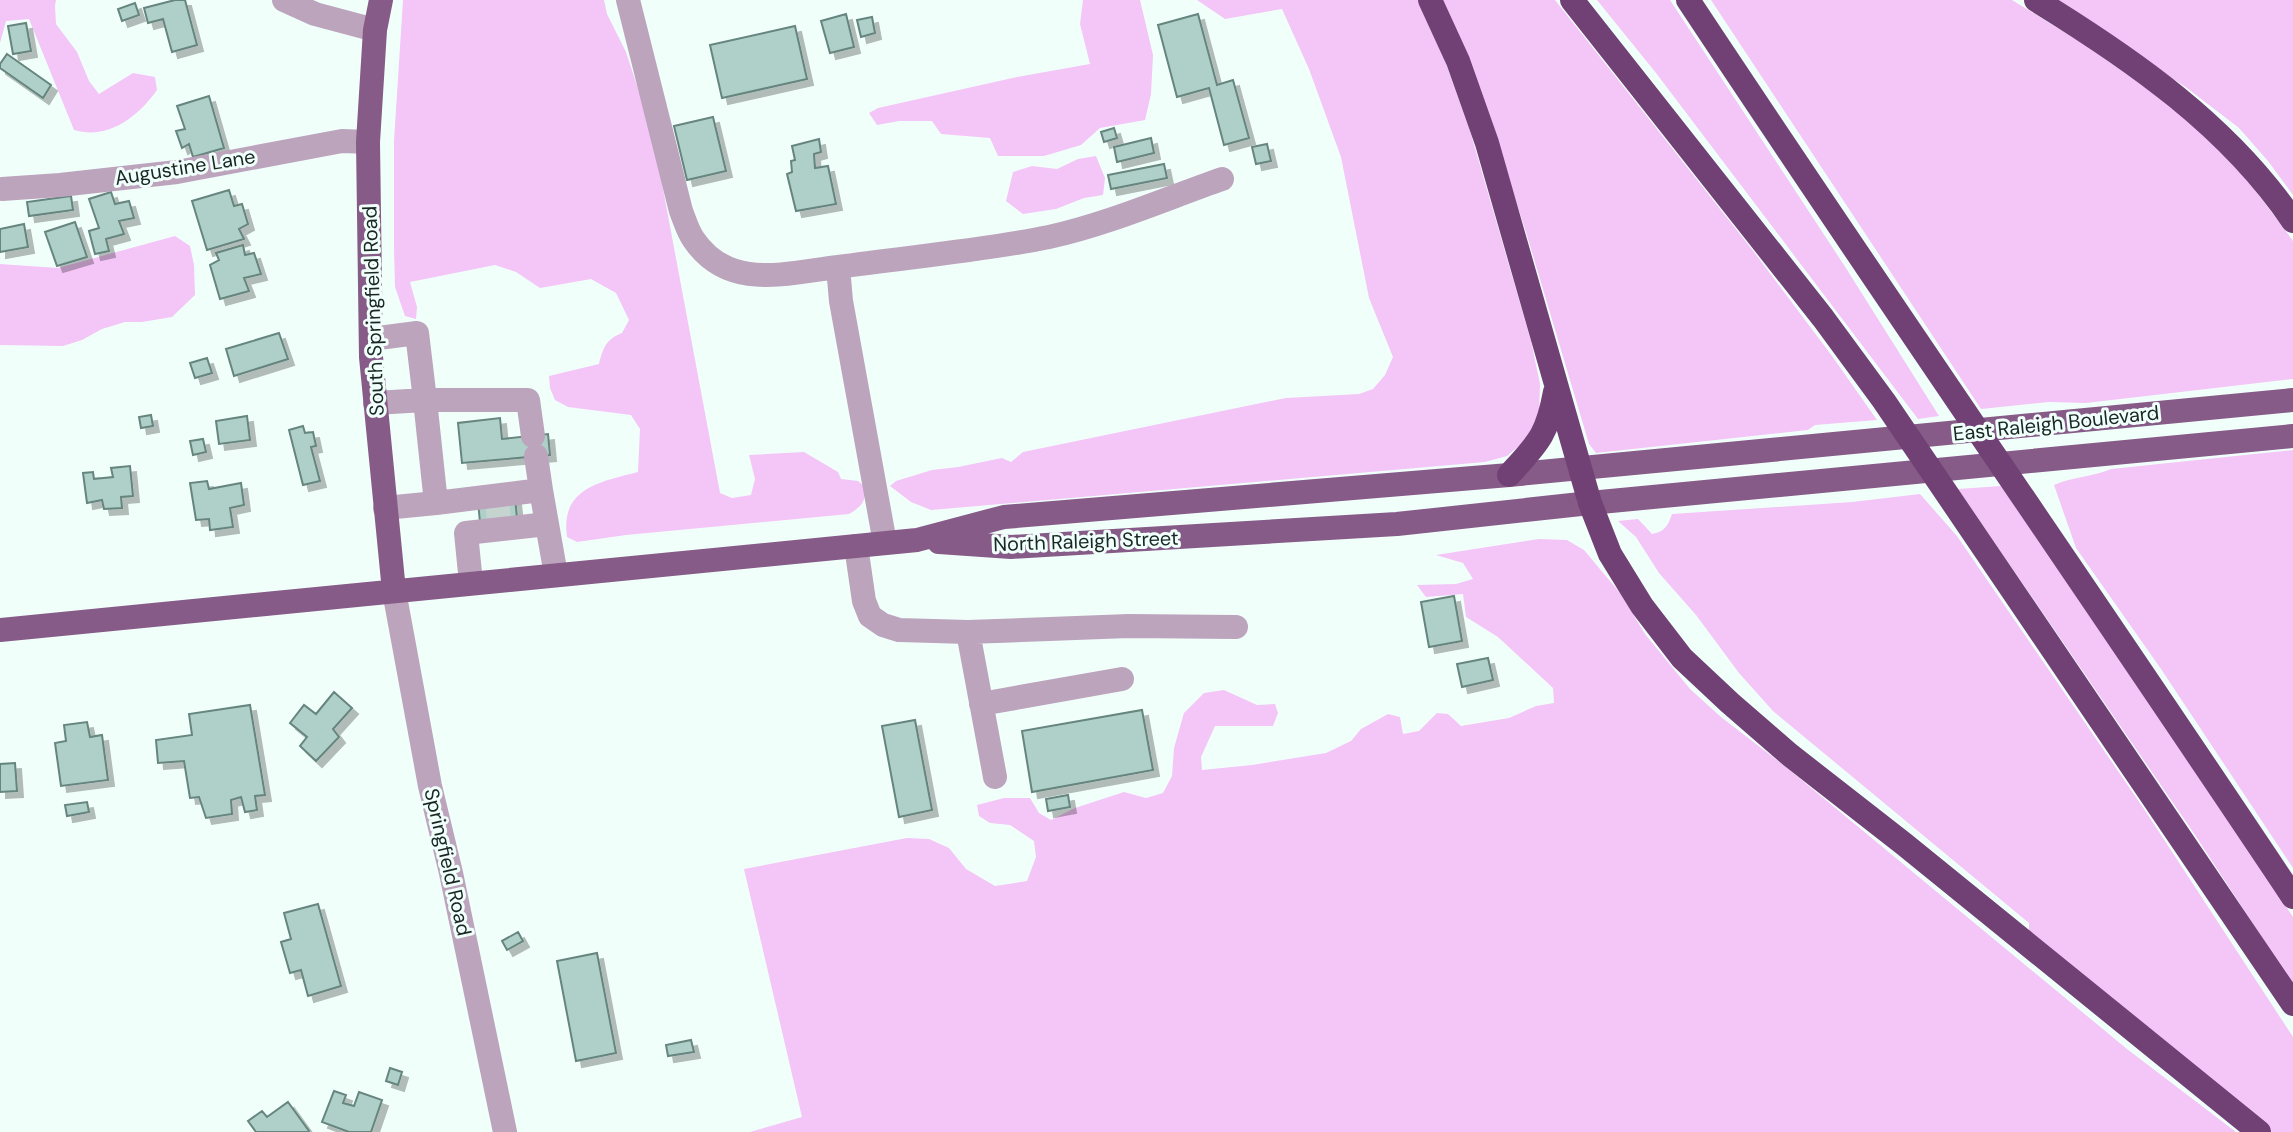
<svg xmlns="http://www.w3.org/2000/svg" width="2293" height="1132" font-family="'DM Sans',sans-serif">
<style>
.green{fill:#f4c5f7}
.building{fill:#afd0c8;stroke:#66857e;stroke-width:2;filter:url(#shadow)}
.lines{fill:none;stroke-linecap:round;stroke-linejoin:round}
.minor-tunnel{stroke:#c6d4d0;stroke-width:24;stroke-dasharray:24 12;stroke-linecap:butt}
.minor{stroke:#bca4bd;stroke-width:24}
.major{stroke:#865b88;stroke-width:24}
.highway{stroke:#714175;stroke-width:24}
.labels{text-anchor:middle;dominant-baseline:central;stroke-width:6;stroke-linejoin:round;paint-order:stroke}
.street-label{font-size:20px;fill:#192623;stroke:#f1fffb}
</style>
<defs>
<filter id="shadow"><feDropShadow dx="6" dy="6" stdDeviation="0" flood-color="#0004"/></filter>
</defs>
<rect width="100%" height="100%" fill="#f1fffb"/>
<path class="green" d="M0 0H56L55 6 56 24 77 52 89 81 99 94 133 73 155 77 157 90C138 117 108 140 74 130L29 19 6 21 0 43Z
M403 0H604L607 14 626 52 658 150 660 173 720 493 732 498 751 495 755 479 749 455 804 452 838 472 841 479 858 481 865 487C866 502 862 506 849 514L626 535 577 542 567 537C560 488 600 482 638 472L640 429 631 415 568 407 555 400 550 388 549 376 599 364C603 348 606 339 622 333L629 320 616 293 591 279 540 288 516 272 495 265 410 282 417 307 416 319 405 316 395 287 394 249V141Z
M1083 0H1140L1153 55 1151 94 1145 120 1100 128 1081 145 1044 156H998L990 138 941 134 932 121H899L877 125 869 113 878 108 1017 77 1090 64 1080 24Z
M1197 0H1421L1429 16 1470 131 1531 341 1540 384 1539 414 1526 440 1507 456 1485 462 931 510 911 502 890 486 896 481 932 470 958 467 1002 458 1011 462 1023 452 1286 398 1359 394 1373 389 1385 375 1393 357 1369 298 1341 157 1309 69 1282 9 1225 19Z
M1440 0H1555L1754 252 1832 356 1877 420 1815 425 1808 430 1596 453 1589 444 1526 232 1476 79Z
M1597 0H1670L1844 265 1939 416 1918 419 1656 73Z
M1711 0H2012L2085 45 2160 98 2209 138 2249 182 2293 241V379L2086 403 2049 402 1981 409Z
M2044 0H2293V195L2268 161 2239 128 2187 88 2114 39Z
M1096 156 1105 178 1103 195 1084 198 1056 209 1023 214 1006 201 1013 172 1032 166 1057 169 1078 159Z
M175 236 190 246 194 265 195 295 172 317 142 322H125L102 329 82 340 63 346 0 345V264L58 268Z
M2293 450V868L2161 669 2076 548 2054 485C2072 477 2092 477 2111 469Z
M2001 486 2087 609 2293 917V985L2195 835 1958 489Z
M1920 494 1957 536 1983 574 2144 809 2293 1037V1132H2272L2029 933V923L1773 711 1739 673 1696 615 1659 573 1636 537 1618 521 1638 519 1652 534C1664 532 1668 526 1672 514L1852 502Z
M1539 539 1567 540 1584 550 1620 593 1645 634 1690 689 1721 717 1787 768 2127 1049 2236 1132H750L802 1117 744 869 907 838 929 839 949 848 966 869 995 886 1027 881 1036 857 1034 841 1010 825 990 823 979 816 977 805 1004 798H1030L1039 813 1051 820 1075 808 1124 792 1146 798 1163 793 1172 776 1174 748 1184 713 1204 693 1224 690 1257 705 1275 704 1278 713 1273 726H1215L1201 757 1202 770 1252 765 1326 753 1351 741 1361 729 1388 714 1400 717 1403 734 1419 731 1437 713 1448 714 1461 726 1509 718 1536 706 1554 703 1553 688 1498 637 1466 617 1463 594 1426 597 1417 585 1456 584 1473 579 1463 563 1436 555Z"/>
<path class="building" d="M175 0H185L197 45 172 52 163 19 148 23 144 8Z
M135 3 139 15 122 21 118 9Z
M846 14 854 47 830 53 821 21Z
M1198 14 1217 85 1233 80 1249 138 1224 145 1209 88 1177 97 1158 25Z
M872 17 875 33 861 37 857 20Z
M26 23 31 51 13 54 8 26Z
M795 26 807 79 722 98 710 45Z
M7 54 51 85 43 98 0 68V64Z
M209 96 224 148 193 157 189 144 182 148 176 131 185 129 177 106Z
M713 117 726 171 687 180 674 126Z
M1114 128 1117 138 1104 142 1101 132Z
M1151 138 1154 153 1117 162 1114 147Z
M819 139 821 152 814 154 815 168 828 166 836 204 796 211 787 174 792 172 791 161 795 160 792 146Z
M1267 144 1271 161 1256 164 1252 147Z
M1164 164 1167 178 1111 189 1108 175Z
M229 190 234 206 242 204 248 224 239 229 244 239 207 250 192 201Z
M111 192 115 204 129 201 134 218 119 221 124 234 106 239 109 251 95 254 89 231 99 228 89 199Z
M71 196 73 210 29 216 27 202Z
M75 222 87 257 57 266 45 232Z
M24 224 28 247 0 252V229Z
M243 245 245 255 254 253 261 274 244 278 249 291 220 299 210 265 219 260 216 253Z
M279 333 288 359 234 376 226 349Z
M207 358 212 373 195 378 190 363Z
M151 415 153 426 141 428 139 417Z
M247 416 250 440 219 444 216 421Z
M500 418 502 439 548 434 550 455 462 463 458 423Z
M303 426 305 433 313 432 316 446 311 447 320 481 303 485 289 430Z
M203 439 206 452 193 455 190 441Z
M130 466 133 496 121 497 122 508 104 509 102 500 87 503 83 473 93 472 94 479 113 477 111 468Z
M207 481 209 489 241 483 244 505 230 508 233 527 210 530 209 519 196 520 190 483Z
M515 498 517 518 480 522 478 502Z
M1454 596 1462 641 1429 647 1421 602Z
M1488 658 1493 680 1462 687 1457 664Z
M334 692 352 708 333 729 339 737 316 761 300 746 307 737 290 723 304 705 316 714Z
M250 705 265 795 255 796 257 810 245 812 241 797 231 800 232 814 206 818 199 797 190 798 184 761 158 763 156 740 192 735 189 714Z
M1142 710 1153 770 1032 792 1022 731Z
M915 720 932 810 899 817 882 726Z
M87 722 90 737 102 735 108 780 61 786 55 743 66 741 64 725Z
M15 763 17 791 0 792V764Z
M1068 795 1070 807 1048 811 1046 799Z
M87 802 89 812 67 816 65 805Z
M318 904 341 986 308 996 301 970 290 973 281 942 291 939 284 913Z
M518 932 523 941 507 950 502 941Z
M597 953 616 1053 576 1061 557 961Z
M691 1040 694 1052 668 1056 666 1045Z
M390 1068 402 1072 398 1085 386 1081Z
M334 1091 346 1095 343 1103 354 1106 359 1092 382 1100 371 1132H349L322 1122Z
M288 1102 309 1131 307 1132H256L248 1121 262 1111 267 1117Z"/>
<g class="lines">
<path class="minor-tunnel" d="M497 500 499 520"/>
<path class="minor" d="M284 0 315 14 375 30
M628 0 681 211C685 221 688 232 694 240 729 291 786 273 838 267L841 301 885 543
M2 189 60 185 177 172 342 141 368 142
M838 267C908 257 980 251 1049 237 1108 224 1165 199 1222 179
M371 339 417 333 425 400 375 403
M536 456 541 490
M436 503 541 490 556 575
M385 508 436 503 425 400H528L533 436
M856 546 864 601 870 616 883 625 899 630 968 632 1129 626 1236 627
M471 583 466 533 547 524
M394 591 430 786 451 873 505 1132
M968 632 995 777
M981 704 1122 679"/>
<path class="major" d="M381 0 375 30 368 142 371 357 394 591
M939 542 1011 547 1397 524 1590 503 2293 436
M0 630 917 540 1004 517 1509 475 2293 400"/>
<path class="highway" d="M1430 0 1458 61 1487 143 1590 503 1610 554 1642 606 1682 658 1730 703 1790 755 1904 844 2259 1132
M1572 0 1823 318 1884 401 2293 1004
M1688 0C1887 301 2093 597 2293 897
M2036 0C2132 59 2229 126 2293 221
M1509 475C1538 443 1547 436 1555 392"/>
</g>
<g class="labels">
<g class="street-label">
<text transform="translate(185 167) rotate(-9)">Augustine Lane</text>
<text transform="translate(373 311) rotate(-92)">South Springfield Road</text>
<text transform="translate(2056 423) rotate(-6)">East Raleigh Boulevard</text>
<text transform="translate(1086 541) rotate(-2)">North Raleigh Street</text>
<text transform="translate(448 862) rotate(77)">Springfield Road</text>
</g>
</g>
</svg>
